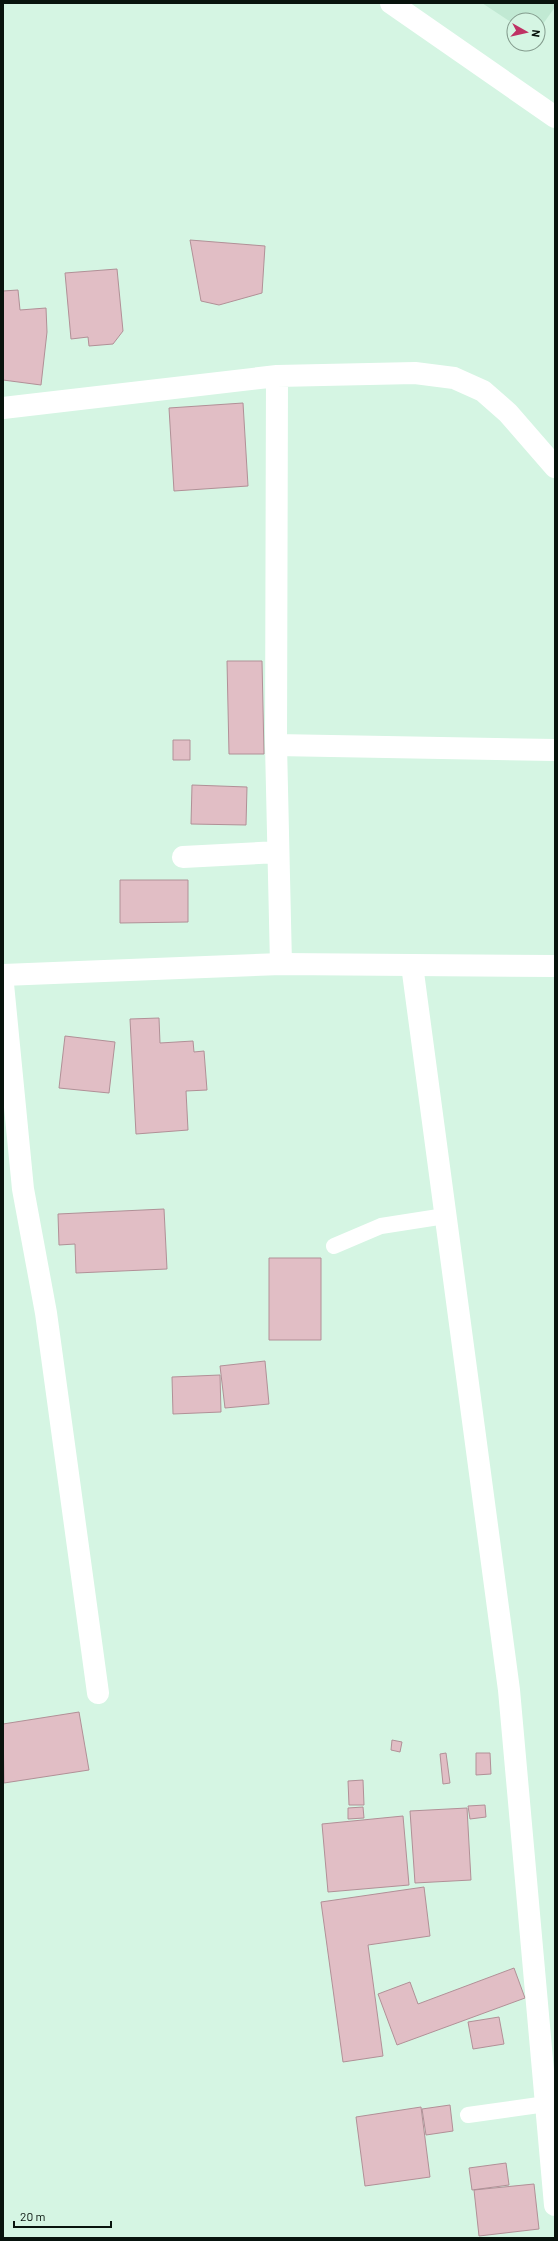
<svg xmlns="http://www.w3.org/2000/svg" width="558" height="2241" font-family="Barlow,sans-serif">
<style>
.built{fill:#c1e9d3}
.building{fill:#e1bec5;stroke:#b19097}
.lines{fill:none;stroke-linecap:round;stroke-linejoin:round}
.service{stroke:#fff;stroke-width:16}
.minor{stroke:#fff;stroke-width:22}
.tertiary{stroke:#fff;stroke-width:22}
</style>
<rect width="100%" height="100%" fill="#d5f5e3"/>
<path class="built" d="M482 3H555V7L538 31V20H514V24Z"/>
<path class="building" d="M190 240 265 246 262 293 219 305 201 301Z
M117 269 123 331 113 344 89 346 88 337 71 339 65 273Z
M18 290 20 310 46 308 47 332 41 385 3 380V291Z
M243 403 248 486 174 491 169 408Z
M227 661H262L264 754H229Z
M173 740H190V760H173Z
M192 785 247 787 246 825 191 824Z
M120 880H188V922L120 923Z
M159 1018 160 1043 193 1041 194 1052 204 1051 207 1090 186 1091 188 1130 136 1134 130 1019Z
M65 1036 115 1042 109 1093 59 1088Z
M164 1209 167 1269 76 1273 75 1244 59 1245 58 1214Z
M269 1258H321V1340H269Z
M265 1361 269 1404 225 1408 220 1366Z
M220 1375 221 1412 173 1414 172 1377Z
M79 1712 89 1770 4 1783 3 1724Z
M392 1740 402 1742 400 1752 391 1750Z
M446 1753 450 1783 443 1784 440 1754Z
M476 1753H490L491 1774 476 1775Z
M363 1780 364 1805H349L348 1781Z
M485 1805 486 1817 470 1819 468 1806Z
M363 1807 364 1818 348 1819V1808Z
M467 1808 471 1880 415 1883 410 1811Z
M403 1816 409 1885 328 1892 322 1824Z
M424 1887 430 1936 368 1945 383 2056 343 2062 321 1902Z
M514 1968 525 1998 397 2045 378 1994 410 1982 418 2004Z
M499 2017 504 2044 473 2049 468 2022Z
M450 2105 453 2131 426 2135 422 2109Z
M421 2107 430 2177 365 2186 356 2117Z
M506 2163 509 2185 472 2190 469 2168Z
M534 2184 539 2229 479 2236 474 2190Z"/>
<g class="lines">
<path class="service" d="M334 1246 381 1226 445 1216
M468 2115 546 2104"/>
<path class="minor" d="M391 3 555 117
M277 376 276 745 281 964
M3 408 277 376 415 373 454 378 483 391 508 413 555 467
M276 745 555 750
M183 857 278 852
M412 965 509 1690 555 2205
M3 984 23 1189 46 1313 98 1693"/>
<path class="tertiary" d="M3 975 281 964 555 966"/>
</g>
<rect width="558" height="2241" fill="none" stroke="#08130d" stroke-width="8"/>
<g transform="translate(526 32) rotate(98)"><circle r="19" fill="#d5f5e3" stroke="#839b8d"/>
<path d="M0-3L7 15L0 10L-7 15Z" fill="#bf3264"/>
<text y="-6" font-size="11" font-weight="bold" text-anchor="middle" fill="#08130d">N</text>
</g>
<path d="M14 2221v6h97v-6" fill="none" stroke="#08130d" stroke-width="2"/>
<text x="20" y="2221" font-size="12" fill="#08130d" stroke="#d5f5e3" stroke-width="3" paint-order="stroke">20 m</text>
</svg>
